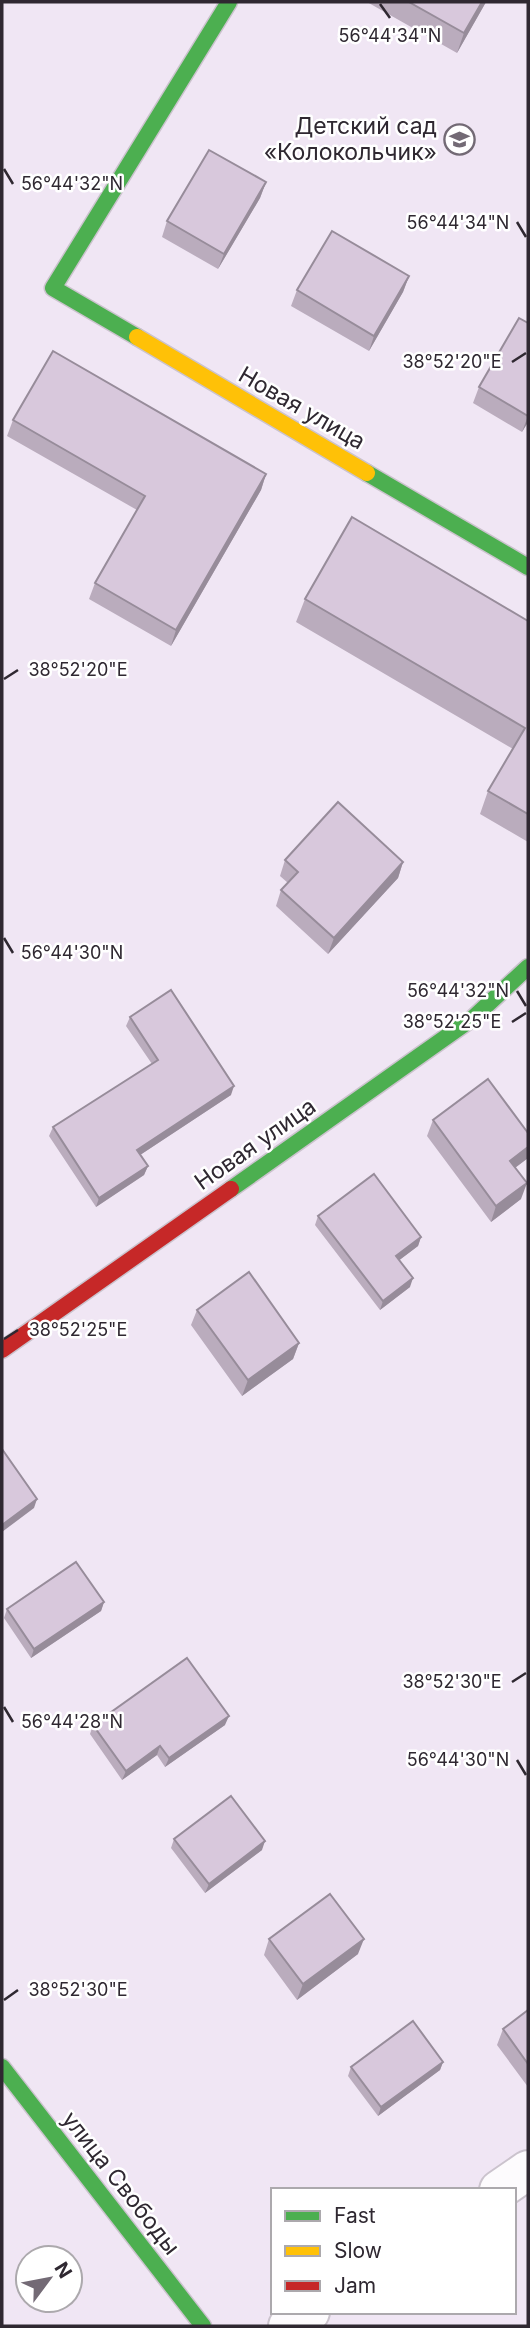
<svg xmlns="http://www.w3.org/2000/svg" width="530" height="2328" font-family="Inter,sans-serif">
<style>
.lines{fill:none;stroke-linecap:round;stroke-linejoin:round}
.street-casing{stroke:#cbc3cd;stroke-width:42}
.fast-casing{stroke:#cbc3cd;stroke-width:19}
.slow-casing{stroke:#cbc3cd;stroke-width:19}
.jam-casing{stroke:#cbc3cd;stroke-width:19}
.street{stroke:#fdfbfd;stroke-width:38}
.fast{stroke:#4caf50;stroke-width:16}
.slow{stroke:#ffc107;stroke-width:16}
.jam{stroke:#c62828;stroke-width:16}
.wall{fill:#baacbd}
.shaded-wall{fill:#978c9a}
.building{fill:#d8c8dc;stroke:#978c9a;stroke-width:2}
.ticks{fill:none;stroke:#2f2831;stroke-width:2.5}
.labels{text-anchor:middle;dominant-baseline:central;stroke-width:5;stroke-linejoin:round;paint-order:stroke}
.poi-label{font-size:23px;fill:#2f2831;stroke:#fff;text-anchor:end}
.street-label{font-size:23px;fill:#2f2831;stroke:#fff}
.ticks-label{font-size:18px;text-anchor:middle;fill:#2f2831;stroke:#fff;stroke-width:5;stroke-linejoin:round;paint-order:stroke}
</style>
<rect width="100%" height="100%" fill="#f0e6f4"/>
<g class="lines">
<defs>
<path id="street" d="M499 2190 528 2170
M288 2326 310 2312"/>
<path id="fast" d="M137 337 53 288 229 2
M367 473 528 567
M231 1189 473 1018 528 967
M2 2067 203 2326"/>
<path id="slow" d="M137 337 367 473"/>
<path id="jam" d="M2 1350 231 1189"/>
</defs>
<use href="#street" class="street-casing"/>
<use href="#fast" class="fast-casing"/>
<use href="#slow" class="slow-casing"/>
<use href="#jam" class="jam-casing"/>
<use href="#street" class="street"/>
<use href="#fast" class="fast"/>
<use href="#slow" class="slow"/>
<use href="#jam" class="jam"/>
</g>
<path class="wall" d="M367 2H486L457 53Z
M266 182 260 198 218 269 162 237 167 221Z
M409 276 403 292 369 351 291 306 297 290Z
M528 323V422L522 432 473 403 479 387Z
M13 420 266 474 261 490 171 646 89 599 95 583 137 510 7 436Z
M305 599 528 621V842L480 814 488 791 513 749 296 622Z
M285 860 403 862 398 878 328 954 276 906 281 890 288 883 280 876Z
M130 1017 231 1095 140 1155 148 1166 144 1175 96 1207 49 1136 53 1127 152 1064 126 1026Z
M433 1120 528 1158 515 1168 521 1199 491 1222 427 1136Z
M318 1216 421 1237 418 1246 399 1260 410 1287 380 1310 315 1225Z
M197 1310 299 1343 293 1359 242 1396 191 1325Z
M104 1602 101 1611 31 1658 4 1618 7 1609Z
M93 1725H225L165 1767 157 1755 122 1780 90 1734Z
M174 1839 262 1850 205 1893 171 1848Z
M269 1939 358 1954 297 2000 264 1955Z
M528 2010V2087L497 2045 503 2029Z
M443 2062 440 2070 378 2116 348 2076 351 2067Z"/>
<path class="shaded-wall" d="M482 2H486L457 53 464 33Z
M266 182 260 198 218 269 224 254Z
M409 276 403 292 369 351 374 336Z
M528 416V422L522 432Z
M266 474 261 490 171 646 176 630Z
M403 862 398 878 328 954 334 938Z
M234 1086 231 1095 134 1159 137 1150Z
M528 1147V1158L504 1176 510 1161Z
M148 1166 144 1175 96 1207 99 1198Z
M527 1183 521 1199 491 1222 496 1206Z
M421 1237 418 1246 393 1265 396 1256Z
M413 1278 410 1287 380 1310 383 1301Z
M299 1343 293 1359 242 1396 248 1380Z
M37 1499 34 1508 2 1532V1525Z
M104 1602 101 1611 31 1658 34 1649Z
M229 1716 225 1725 165 1767 169 1758Z
M160 1746 157 1755 122 1780 126 1771Z
M265 1841 262 1850 205 1893 209 1884Z
M364 1939 358 1954 297 2000 303 1984Z
M443 2062 440 2070 378 2116 381 2107Z"/>
<path class="building" d="M409 2H482L464 33Z
M209 150 266 182 224 254 167 221Z
M332 231 409 276 374 336 297 290Z
M519 318 528 323V416L479 387Z
M53 351 266 474 176 630 95 583 145 496 13 420Z
M352 517 528 621V814L488 791 525 728 305 599Z
M338 802 403 862 334 938 281 890 298 872 285 860Z
M171 990 234 1086 137 1150 148 1166 99 1198 53 1127 158 1060 130 1017Z
M488 1079 528 1133V1147L510 1161 527 1183 496 1206 433 1120Z
M374 1174 421 1237 396 1256 413 1278 383 1301 318 1216Z
M249 1272 299 1343 248 1380 197 1310Z
M2 1449 37 1499 2 1525Z
M76 1562 104 1602 34 1649 7 1609Z
M187 1658 229 1716 169 1758 160 1746 126 1771 93 1725Z
M231 1796 265 1841 209 1884 174 1839Z
M330 1894 364 1939 303 1984 269 1939Z
M528 2010V2064L503 2029Z
M413 2021 443 2062 381 2107 351 2067Z"/>
<path class="ticks" d="M380 4 390 18M4 169 13 184M517 222 526 237M512 362 526 353M4 679 18 670M4 938 13 953M517 991 526 1006M512 1022 526 1013M4 1339 18 1330M512 1682 526 1673M4 1707 13 1722M517 1760 526 1775M4 2000 18 1990"/>
<defs>
<symbol id="school-ring" viewBox="-11 -11 22 22"><circle r="9.5" fill="#fff" stroke="#736a75" stroke-width="1.5"/><path d="M0-5L7-2L0 1L-7-2ZM-4 1L0 2.5L4 1V4Q0 6-4 4Z" fill="#736a75"/></symbol>
</defs>
<g fill-rule="evenodd">
<use href="#school-ring" x="442" y="122" width="35" height="35"/>
</g>
<g class="labels">
<g class="poi-label">
<text x="437" y="126">Детский сад<tspan x="437" dy="26">«Колокольчик»</tspan></text>
</g>
<g class="street-label">
<text transform="translate(302 408) rotate(30)">Новая улица</text>
<text transform="translate(255 1144) rotate(-35)">Новая улица</text>
<text transform="translate(121 2183) rotate(52)">улица Свободы</text>
</g>
</g>
<g class="ticks-label">
<text x="390" y="42">56°44'34"N</text>
<text x="72" y="190">56°44'32"N</text>
<text x="458" y="229">56°44'34"N</text>
<text x="452" y="368">38°52'20"E</text>
<text x="78" y="676">38°52'20"E</text>
<text x="72" y="959">56°44'30"N</text>
<text x="458" y="997">56°44'32"N</text>
<text x="452" y="1028">38°52'25"E</text>
<text x="78" y="1336">38°52'25"E</text>
<text x="452" y="1688">38°52'30"E</text>
<text x="72" y="1728">56°44'28"N</text>
<text x="458" y="1766">56°44'30"N</text>
<text x="78" y="1996">38°52'30"E</text>
</g>
<rect width="530" height="2328" fill="none" stroke="#2f2831" stroke-width="7"/>
<rect x="271" y="2188" width="245" height="126" fill="#ffffff" stroke="#aca9ad" stroke-width="2"/>
<rect x="285" y="2211" width="35" height="10" fill="#4caf50" stroke="#aca9ad" stroke-width="2"/>
<text x="334" y="2223" font-size="21" fill="#2f2831">Fast</text>
<rect x="285" y="2246" width="35" height="10" fill="#ffc107" stroke="#aca9ad" stroke-width="2"/>
<text x="334" y="2258" font-size="21" fill="#2f2831">Slow</text>
<rect x="285" y="2281" width="35" height="10" fill="#c62828" stroke="#aca9ad" stroke-width="2"/>
<text x="334" y="2293" font-size="21" fill="#2f2831">Jam</text>
<g transform="translate(49 2279) rotate(58)"><circle r="33" fill="#ffffff" stroke="#aca9ad" stroke-width="2"/>
<path d="M0-5L12 26L0 18L-12 26Z" fill="#736a75"/>
<text y="-10" font-size="19" font-weight="bold" text-anchor="middle" fill="#2f2831">N</text>
</g>
</svg>
